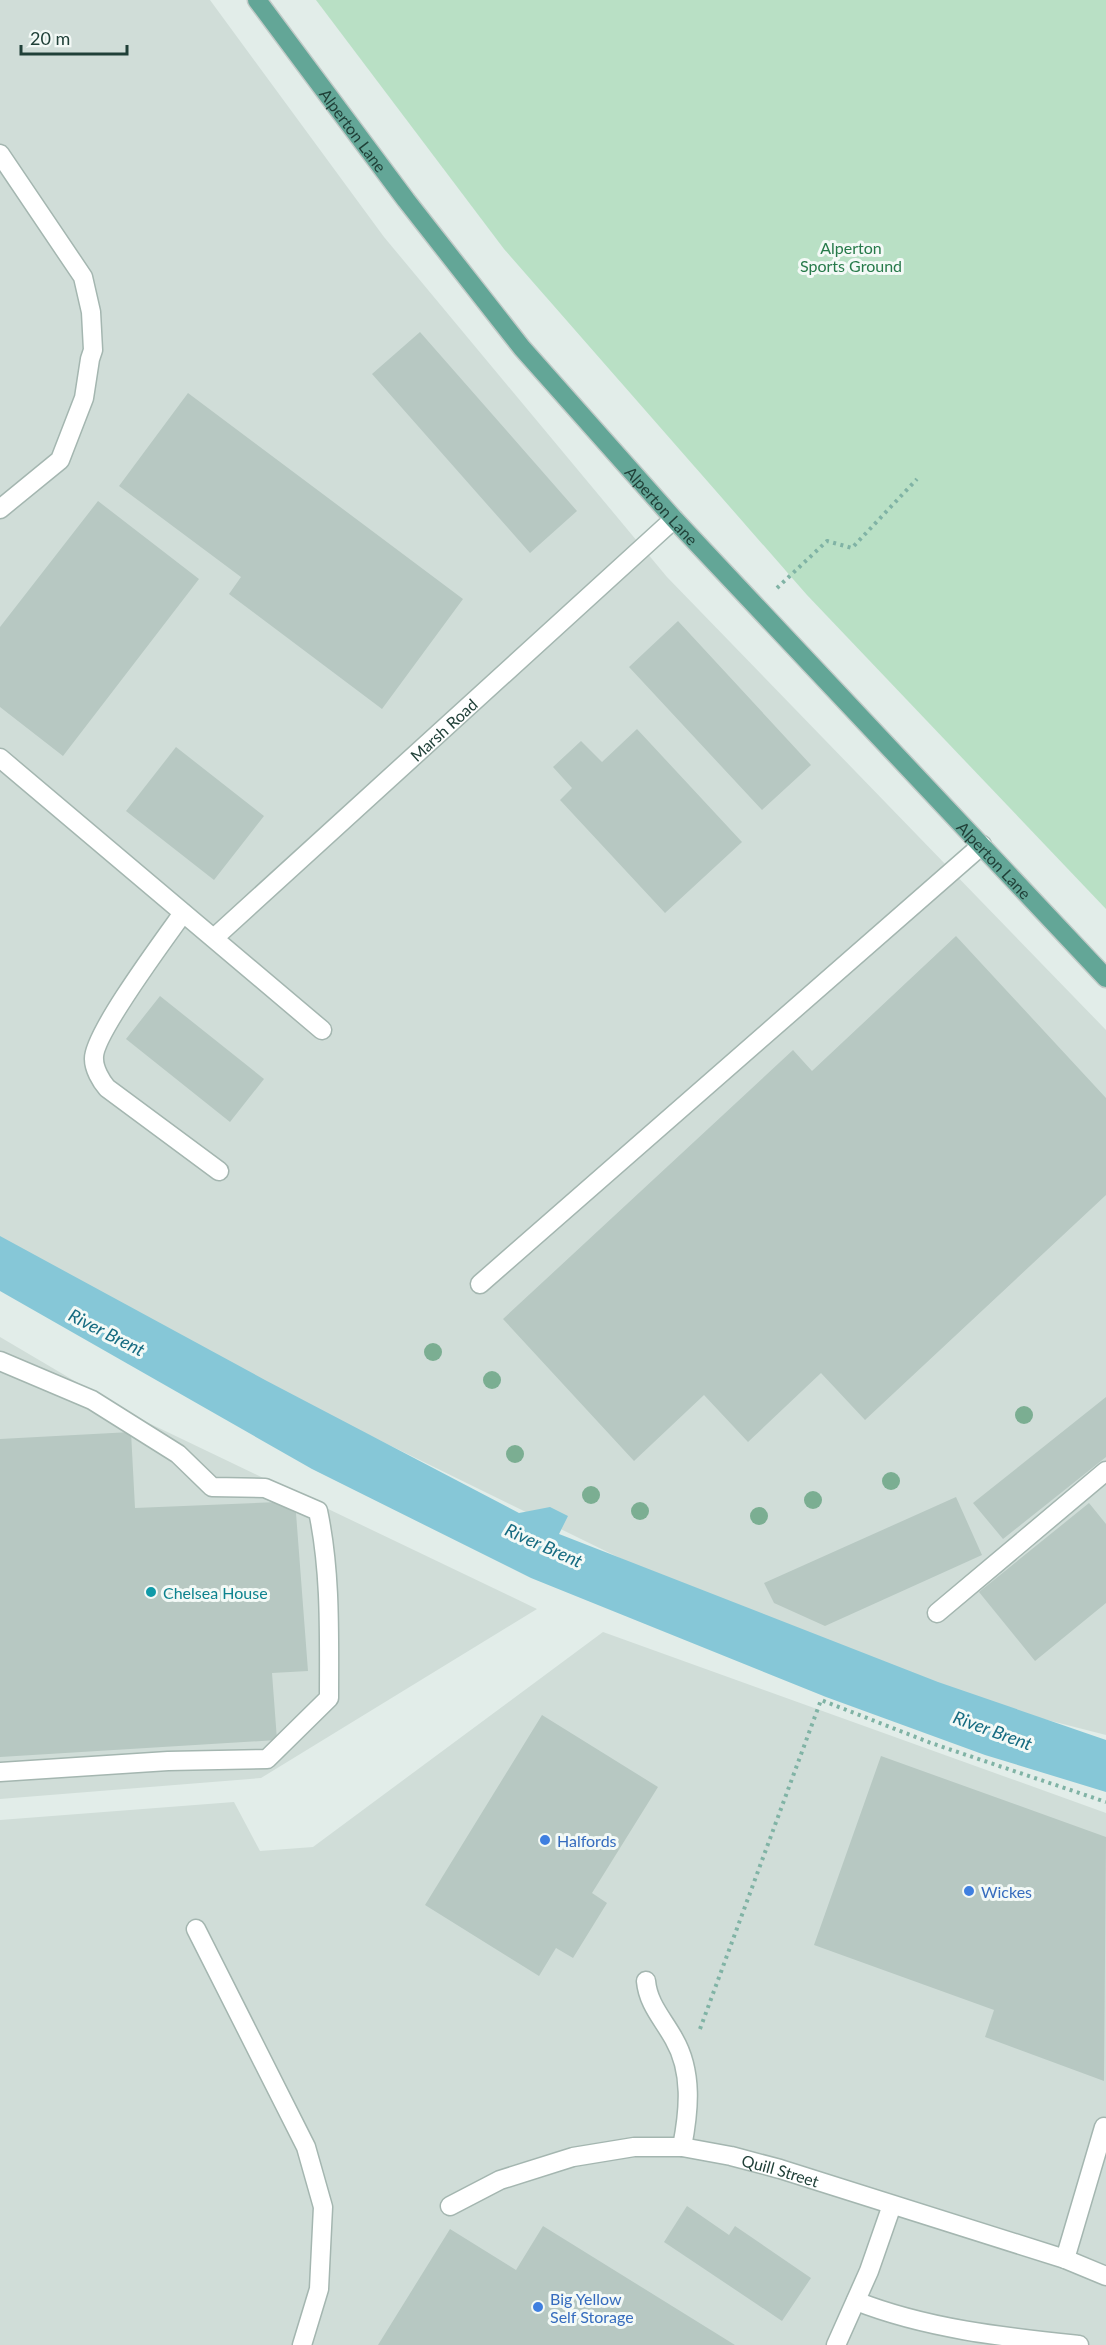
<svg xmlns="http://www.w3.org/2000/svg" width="1106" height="2345" font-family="Lato,sans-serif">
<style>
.built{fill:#d0ddd8}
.green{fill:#b9e0c5}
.water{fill:#86c7d7}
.building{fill:#b7c8c2}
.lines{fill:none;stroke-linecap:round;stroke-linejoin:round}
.minor-casing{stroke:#a4b6b0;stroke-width:21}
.major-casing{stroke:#c1cac7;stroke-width:21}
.path{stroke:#80b3a5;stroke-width:4;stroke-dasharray:3 4.5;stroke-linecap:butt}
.minor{stroke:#fff;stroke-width:18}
.major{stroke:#63a697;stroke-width:18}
.tree{fill:#7bae92}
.culture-dot{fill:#0f9aa8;stroke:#f3f9f6;stroke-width:2}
.shop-dot{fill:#3f7fe0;stroke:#f3f9f6;stroke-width:2}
.labels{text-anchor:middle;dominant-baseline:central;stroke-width:6;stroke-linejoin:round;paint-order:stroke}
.street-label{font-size:16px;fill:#204038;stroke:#f3f9f6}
.park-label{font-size:16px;fill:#277a4a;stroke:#f3f9f6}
.culture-label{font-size:16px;fill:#0d838f;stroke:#f3f9f6;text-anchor:start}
.shop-label{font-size:16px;fill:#366cbe;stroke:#f3f9f6;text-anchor:start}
.water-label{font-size:18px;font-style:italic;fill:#156b81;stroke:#f3f9f6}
</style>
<rect width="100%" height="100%" fill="#e2ede9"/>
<path class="built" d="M0 0H210L384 237 667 577 1106 1030V1735L1000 1708 632 1564 222 1363 0 1239Z
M0 1337 134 1416 537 1609 261 1778 0 1799Z
M603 1632 1106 1813V2345H0V1820L234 1802 260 1851 313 1847Z"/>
<path class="green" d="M316 0H1106V909L807 595 504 249Z"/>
<path class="water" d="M0 1236 265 1380 519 1513 550 1507 568 1516 559 1534 938 1682 1106 1740V1792L985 1755 826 1697 531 1578 312 1469 0 1291Z"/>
<path class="building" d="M420 332 577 511 530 553 372 374Z
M188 393 463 599 382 709 229 594 241 577 119 486Z
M98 501 199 579 63 756 0 707V627Z
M678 621 811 765 762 810 629 667Z
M637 729 742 842 665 913 560 800 572 788 553 767 581 741 602 762Z
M176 747 264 816 214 880 126 811Z
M956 936 1106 1098V1195L865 1420 821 1373 748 1442 704 1395 634 1461 503 1319 793 1050 812 1071Z
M160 996 264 1079 230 1122 126 1039Z
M1106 1397V1457L1003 1539 973 1503Z
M131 1432 135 1508 278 1502 296 1513 308 1671 272 1673 277 1740 0 1757V1439Z
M956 1497 982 1555 825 1626 774 1603 764 1583Z
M1089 1503 1106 1524V1603L1035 1661 979 1592Z
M542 1715 658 1787 592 1893 607 1903 573 1958 556 1948 539 1976 425 1905Z
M881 1756 1106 1837 1104 2081 985 2037 994 2010 814 1945Z
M687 2206 729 2235 735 2226 811 2278 782 2321 664 2242Z
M543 2226 735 2345H378L450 2229 516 2270Z"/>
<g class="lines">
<defs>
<g id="minor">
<path d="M0 154 83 277 91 312 93 350 90 359 84 398 60 460 0 509"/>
<path d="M0 758 322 1030"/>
<path d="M183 913C166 937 92 1036 94 1059 94 1069 101 1081 107 1088L219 1171"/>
<path id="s1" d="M214 938 674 519"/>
<path d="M480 1284 982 845"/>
<path d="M0 1361 92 1400 178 1454 212 1487 265 1488 318 1511C331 1572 329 1636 329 1698L267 1759 168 1761 0 1772"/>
<path d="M937 1613 1106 1471"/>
<path d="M196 1929 306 2147 323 2207 319 2289 302 2345"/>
<path d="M646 1981C648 2004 663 2019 674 2039 693 2072 689 2111 682 2147"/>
<path id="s2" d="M450 2206 500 2180 573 2157 634 2147H682L731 2156 780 2169 1065 2259 1106 2276"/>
<path d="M1065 2259 1104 2127 1106 2128"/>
<path d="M856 2301C927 2329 1004 2337 1079 2345"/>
<path d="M836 2345 869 2271 892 2205"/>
</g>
<g id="major">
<path id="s3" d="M257 0 406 200 522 348 674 519 1106 978"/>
</g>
</defs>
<use href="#minor" class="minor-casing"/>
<use href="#major" class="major-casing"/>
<path class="path" d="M777 588 827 541 852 548 917 479
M700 2029 821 1700 931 1743 1106 1802"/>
<use href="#minor" class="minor"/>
<use href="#major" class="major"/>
</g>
<g class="tree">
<circle cx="433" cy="1352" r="9"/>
<circle cx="492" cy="1380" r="9"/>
<circle cx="1024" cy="1415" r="9"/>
<circle cx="515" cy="1454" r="9"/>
<circle cx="891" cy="1481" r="9"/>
<circle cx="591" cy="1495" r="9"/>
<circle cx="813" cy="1500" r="9"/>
<circle cx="640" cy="1511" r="9"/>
<circle cx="759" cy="1516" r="9"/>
</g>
<circle class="culture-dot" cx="151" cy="1592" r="6"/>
<g class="shop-dot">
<circle cx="545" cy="1840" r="6"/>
<circle cx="969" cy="1891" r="6"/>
<circle cx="538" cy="2307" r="6"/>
</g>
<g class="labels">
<g class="street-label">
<text stroke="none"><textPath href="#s3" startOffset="162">Alperton Lane</textPath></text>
<text stroke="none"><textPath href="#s3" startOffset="648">Alperton Lane</textPath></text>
<text stroke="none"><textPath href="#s1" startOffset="310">Marsh Road</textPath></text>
<text stroke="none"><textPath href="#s3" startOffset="1134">Alperton Lane</textPath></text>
<text stroke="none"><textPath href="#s2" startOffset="344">Quill Street</textPath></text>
</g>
<g class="park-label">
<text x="851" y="247">Alperton<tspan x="851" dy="18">Sports Ground</tspan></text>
</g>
<g class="culture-label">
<text x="163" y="1592">Chelsea House</text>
</g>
<g class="shop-label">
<text x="557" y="1840">Halfords</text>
<text x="981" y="1891">Wickes</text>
<text x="550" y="2298">Big Yellow<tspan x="550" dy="18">Self Storage</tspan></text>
</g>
<g class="water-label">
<text transform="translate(107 1332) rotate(27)">River Brent</text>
<text transform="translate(544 1545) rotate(24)">River Brent</text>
<text transform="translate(993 1730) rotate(20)">River Brent</text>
</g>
</g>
<path d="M21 45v9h106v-9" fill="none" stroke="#204038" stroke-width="3"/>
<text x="30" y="45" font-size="18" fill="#204038" stroke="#f3f9f6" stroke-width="4.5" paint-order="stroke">20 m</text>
</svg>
